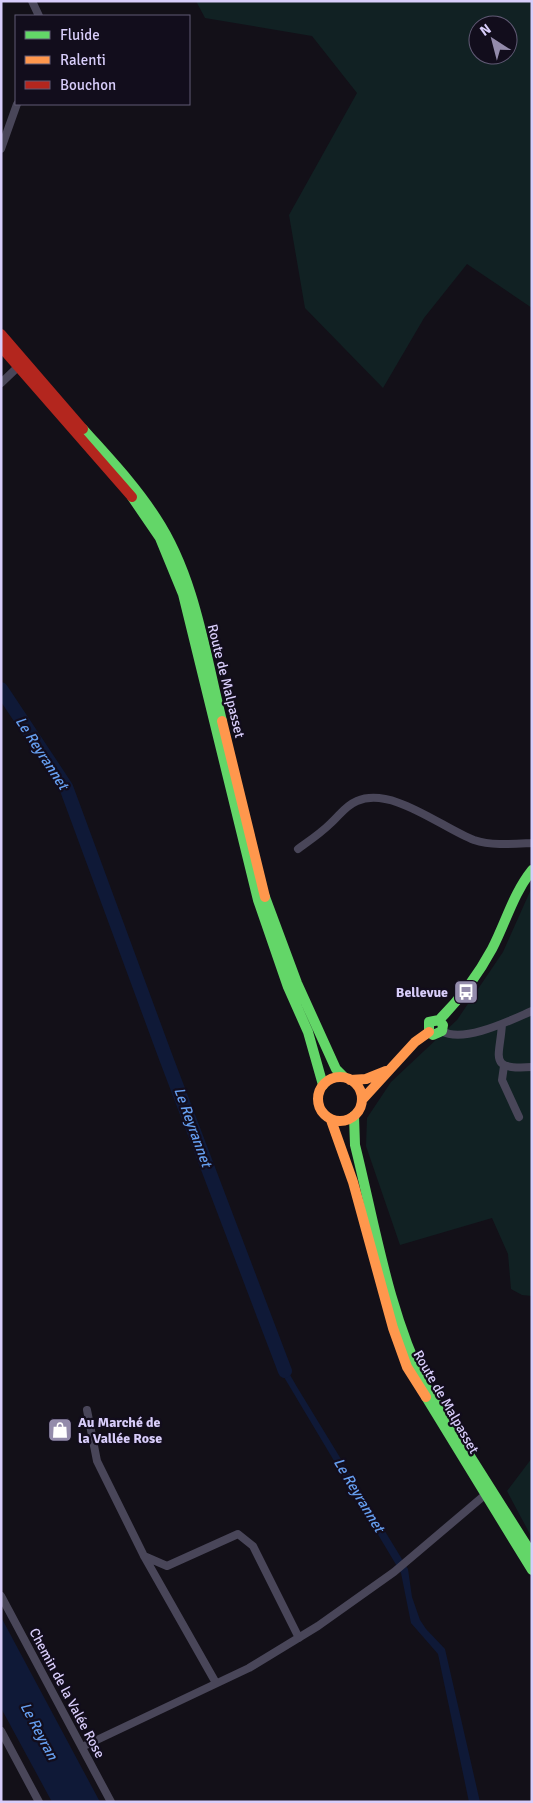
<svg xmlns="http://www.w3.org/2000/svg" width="533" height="1803" font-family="Signika,sans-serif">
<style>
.green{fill:#112123;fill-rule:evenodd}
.water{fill:#0f1937}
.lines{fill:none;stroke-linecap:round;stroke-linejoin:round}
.river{stroke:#0f1937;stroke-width:14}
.street{stroke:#494659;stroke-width:8}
.fast{stroke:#63d668;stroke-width:10}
.slow{stroke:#ff974d;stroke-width:10}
.jam{stroke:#b3261e;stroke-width:10}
.labels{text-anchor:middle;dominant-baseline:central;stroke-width:4.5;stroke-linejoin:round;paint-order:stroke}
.street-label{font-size:14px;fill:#d8cdfa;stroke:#120d1c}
.poi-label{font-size:14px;font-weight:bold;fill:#d8cdfa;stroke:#120d1c;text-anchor:end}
.water-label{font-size:15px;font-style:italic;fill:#669ff0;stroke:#120d1c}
</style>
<rect width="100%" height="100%" fill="#131018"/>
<path class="green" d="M196 1H532V308L467 264 424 318 383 388 305 308 289 215 357 93 312 36 205 18ZM478 25H508V55H478Z
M532 887V1296L522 1295 511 1289 508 1254 492 1218 400 1245 366 1146 367 1118 391 1082 457 1020 503 952Z
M532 1458V1538L507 1491Z"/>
<path class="water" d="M281 1355 282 1361 297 1387 408 1569 412 1597 420 1620 426 1629 445 1649 480 1802H469L438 1654 411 1623 401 1573 278 1367 276 1356Z
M1 1617 100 1802H52L1 1708Z"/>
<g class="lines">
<path class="river" d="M1 689 66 787 166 1058 285 1371"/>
<path class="street" d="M32 1 39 16
M1 149 17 104
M1 383 22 363
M298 849C309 841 321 833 331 823 340 815 345 806 357 801 392 786 442 828 474 840 492 846 513 844 532 843
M502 1024C500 1058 487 1070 532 1067
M442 1031C463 1044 511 1020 532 1011
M504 1066 502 1080 519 1117
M87 1410 97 1461 144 1556 216 1683
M144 1556 167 1566 238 1534 253 1546 299 1638
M1 1596 111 1802
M1 1731 39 1802
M82 1747 249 1668 318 1626 394 1572 486 1494"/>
<path class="fast" d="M83 429C108 457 135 485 156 518 195 577 205 653 222 721
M132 497 160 538 183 594 258 900 288 987 308 1032 323 1085
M265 897 297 983 336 1069 344 1077
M439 1020C460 999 478 975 492 949 506 922 513 894 532 870
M429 1032 433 1035 442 1031 443 1025 439 1020
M429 1032V1022L439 1020
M354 1116 355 1145C375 1225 388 1311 425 1385L532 1554
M426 1397 532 1570"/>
<path class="slow" d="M222 721 265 897
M318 1099a22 22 0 1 1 44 0a22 22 0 1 1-44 0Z
M350 1080 366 1079 386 1071
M362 1100 415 1042 429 1032
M331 1120 353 1182 393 1328 407 1367 426 1397"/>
<path class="jam" d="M1 334 83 429
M1 347 132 497"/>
</g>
<defs>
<symbol id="bus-square" viewBox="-11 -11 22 22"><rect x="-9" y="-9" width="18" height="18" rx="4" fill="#938bab" stroke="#120d1c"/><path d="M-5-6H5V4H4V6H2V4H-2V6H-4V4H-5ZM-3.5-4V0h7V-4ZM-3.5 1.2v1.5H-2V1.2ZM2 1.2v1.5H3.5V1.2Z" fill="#fff"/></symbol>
<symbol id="shop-square" viewBox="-11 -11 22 22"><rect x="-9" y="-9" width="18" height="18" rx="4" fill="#938bab" stroke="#120d1c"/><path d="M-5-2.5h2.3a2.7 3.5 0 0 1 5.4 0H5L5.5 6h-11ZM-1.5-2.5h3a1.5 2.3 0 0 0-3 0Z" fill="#fff"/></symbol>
</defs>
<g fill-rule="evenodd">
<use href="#bus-square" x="452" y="978" width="28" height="28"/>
<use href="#shop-square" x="46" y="1416" width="28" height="28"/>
</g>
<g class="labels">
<g class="street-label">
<text transform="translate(226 681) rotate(76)">Route de Malpasset</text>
<text transform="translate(446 1402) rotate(60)">Route de Malpasset</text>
<text transform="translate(67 1693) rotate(62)">Chemin de la Valée Rose</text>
</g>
<g class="poi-label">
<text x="448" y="992">Bellevue</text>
<text x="78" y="1422" text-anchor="start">Au Marché de<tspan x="78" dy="16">la Vallée Rose</tspan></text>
</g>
<g class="water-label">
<text transform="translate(42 753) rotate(57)">Le Reyrannet</text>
<text transform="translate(193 1127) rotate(70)">Le Reyrannet</text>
<text transform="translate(359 1495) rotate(59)">Le Reyrannet</text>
<text transform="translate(39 1731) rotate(62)">Le Reyran</text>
</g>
</g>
<rect width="533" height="1803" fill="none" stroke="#d8cdfa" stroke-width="5"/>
<rect x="15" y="15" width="175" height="90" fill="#120d1c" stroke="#615a75"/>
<rect x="25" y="31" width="25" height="8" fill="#63d668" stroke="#615a75"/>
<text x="60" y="40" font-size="15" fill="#d8cdfa">Fluide</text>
<rect x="25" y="56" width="25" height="8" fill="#ff974d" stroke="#615a75"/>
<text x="60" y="65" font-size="15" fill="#d8cdfa">Ralenti</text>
<rect x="25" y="81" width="25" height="8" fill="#b3261e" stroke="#615a75"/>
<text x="60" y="90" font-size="15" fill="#d8cdfa">Bouchon</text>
<g transform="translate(493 40) rotate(324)"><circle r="24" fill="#120d1c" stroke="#615a75"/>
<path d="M0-4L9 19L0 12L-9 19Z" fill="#938bab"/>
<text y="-8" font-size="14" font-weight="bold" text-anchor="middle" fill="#d8cdfa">N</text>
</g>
</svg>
